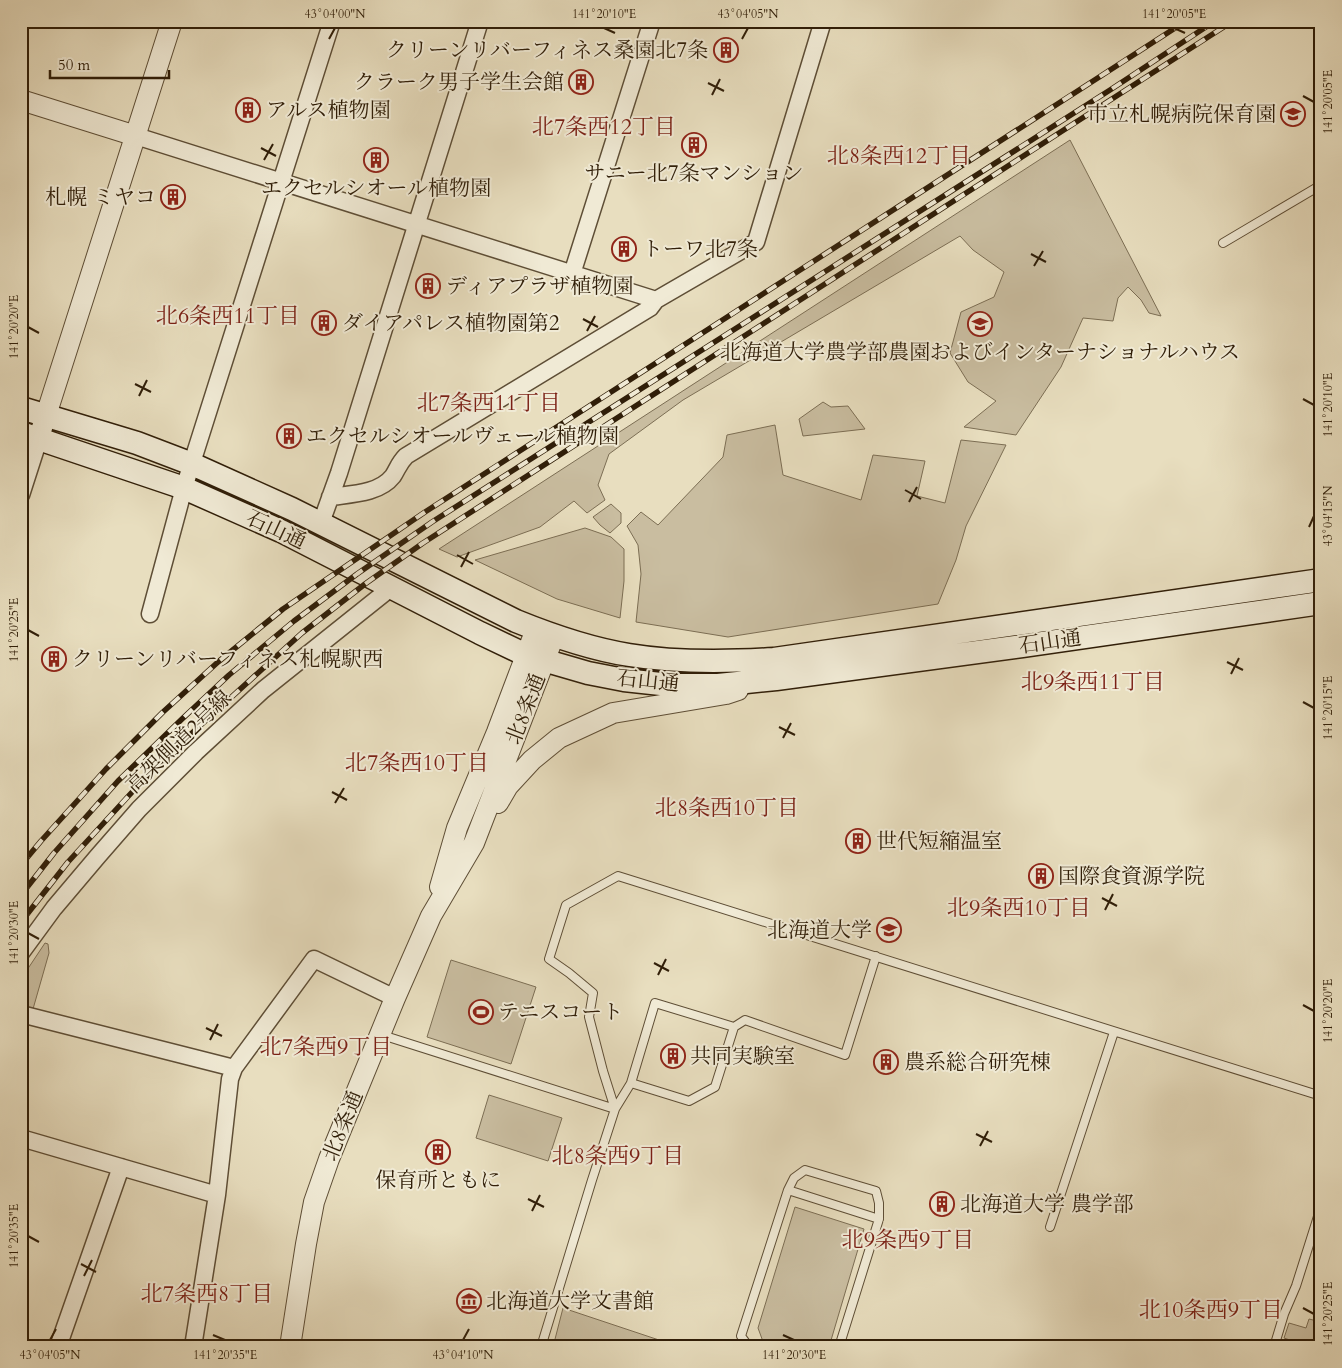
<svg xmlns="http://www.w3.org/2000/svg" width="1342" height="1368" font-family="Cardo,'Noto Serif JP',serif">
<style>
.green{fill:#c9bda0;stroke:#7c6e54}
.lines{fill:none;stroke-linecap:round;stroke-linejoin:round}
.service-casing{stroke:#5e4e36;stroke-width:10}
.minor-casing{stroke:#5e4e36;stroke-width:19}
.tertiary-casing{stroke:#5e4e36;stroke-width:22}
.secondary-casing{stroke:#301e08;stroke-width:25}
.service{stroke:#f0ead5;stroke-width:8}
.minor{stroke:#f0ead5;stroke-width:16}
.tertiary{stroke:#f0ead5;stroke-width:20}
.secondary{stroke:#f0ead5;stroke-width:22}
.rail-casing{stroke:#301e08;stroke-width:5.5}
.rail{stroke:#f0ead5;stroke-width:4;stroke-dasharray:11;stroke-linecap:butt}
.ticks{fill:none;stroke:#301e08;stroke-width:2}
.labels{text-anchor:middle;dominant-baseline:central;stroke-width:4;stroke-linejoin:round;paint-order:stroke}
.poi-label{font-size:21px;fill:#301e08;stroke:#f0ead5;text-anchor:start}
.street-label{font-size:21px;fill:#301e08;stroke:#f0ead5}
.neighbourhood-label{font-size:22px;fill:#7a1f14;stroke:#f0ead5}
.neatline{fill:none;stroke:#301e08;stroke-width:2}
.ticks-label{font-size:12px;text-anchor:middle;fill:#301e08}
</style>
<rect width="100%" height="100%" fill="#e8debf"/>
<filter id="stains"><feTurbulence type="fractalNoise" baseFrequency=".004" numOctaves="4"/><feColorMatrix values="0 0 0 0 .2 0 0 0 0 .09 0 0 0 0 .02 0 0 0 .5 -.17"/></filter>
<radialGradient id="worn" r=".72"><stop offset=".6" stop-color="#630" stop-opacity="0"/><stop offset="1" stop-color="#630" stop-opacity=".3"/></radialGradient>
<path class="green" d="M1070 140 1161 316 1149 313 1141 300 1128 287 1118 298 1113 321 1083 318 1061 367 1016 435 964 427 996 401 968 382 950 353 961 312 994 297 1004 272 973 250 960 236 683 400 609 454 598 485 605 500 587 513 574 501 540 527 457 557 439 549Z
M823 402 831 407 848 406 865 429 803 436 799 419Z
M775 425 783 475 861 500 873 455 925 461 917 496 945 503 961 440 1006 445 966 526 956 560 938 604 728 637 636 622 641 574 638 545 627 526 641 512 658 525 723 457 727 435Z
M611 504 621 513V523L610 533 600 525 593 517Z
M585 528 611 537 624 549V581L620 618 557 599 475 560Z
M45 943 48 944 49 953 33 1009 21 1007V979Z
M451 960 536 987 511 1064 427 1037Z
M489 1095 562 1118 548 1161 476 1138Z
M795 1207 864 1229 829 1347H765L758 1328Z
M563 1308 680 1347H553Z
M1309 1319 1321 1322V1347H1310L1284 1338 1289 1323 1306 1328Z"/>
<g class="lines">
<defs>
<path id="service" d="M1223 243 1321 185
M382 1035 615 1109 592 1180 541 1347
M631 1083 655 1003 734 1027 745 1020 845 1055 876 956
M615 1109 603 1071 589 1017 593 993 569 973 549 959 566 905 618 876 1321 1096
M615 1109 631 1083 689 1101 715 1087 734 1027
M788 1190 794 1178 805 1170 876 1191 879 1203V1219
M1050 1227 1114 1032
M749 1347 741 1336 788 1190 879 1219 839 1347
M1274 1347 1284 1314 1296 1286 1321 1207"/>
<path id="minor" d="M136 136 656 300
M572 274 652 21
M21 495 39 439
M330 497C351 494 379 494 393 476 398 468 399 463 406 456L650 308 656 300 756 242 823 21
M321 523 339 473 480 21
M150 614 184 488 332 21
M21 953 54 908 98 856 139 809 196 752 263 690 392 587
M21 1014 234 1068
M21 1138 217 1195
M58 1347 121 1167
M193 1347 217 1195 230 1079 234 1068 314 959 395 998"/>
<path id="tertiary" d="M21 100 136 136
M41 431 172 21
M498 803 508 786 532 760 559 738 613 713 726 694 738 690
M440 887 457 828 497 732 536 629
M290 1347 306 1244 314 1202 329 1159 395 998 431 916 474 843 554 636"/>
<path id="secondary" d="M21 408 137 443 192 464 292 509 516 621C553 636 591 649 629 655 677 663 726 662 774 659L1321 580
M21 433 184 488 281 531 480 633 526 655 588 673 624 680 670 685H718L776 679 1022 646 1321 603"/>
</defs>
<use href="#service" class="service-casing"/>
<use href="#minor" class="minor-casing"/>
<use href="#tertiary" class="tertiary-casing"/>
<use href="#secondary" class="secondary-casing"/>
<use href="#service" class="service"/>
<use href="#minor" class="minor"/>
<use href="#tertiary" class="tertiary"/>
<use href="#secondary" class="secondary"/>
<defs>
<path id="rail" d="M21 865 41 841 106 769 163 712 218 662 283 609 425 512 1186 21
M21 895 54 853 118 781 182 719 229 675 294 621 357 574 432 522 1110 90 1215 21
M21 922 68 862 134 790 192 733 302 633 365 584 423 543 1233 21"/>
</defs>
<use href="#rail" class="rail-casing"/>
<use href="#rail" class="rail"/>
</g>
<path class="ticks" d="M604 28 615 33M1174 28 1185 33M329 39 335 28M742 39 748 28M708 83 724 91M712 95 720 79M1303 96 1314 102M261 148 276 156M264 160 273 144M1031 254 1046 262M1034 266 1043 251M583 319 598 327M28 327 39 333M587 331 595 316M135 384 151 392M139 396 147 380M1303 399 1314 405M905 490 921 499M909 502 917 487M1309 527 1314 516M457 555 473 564M461 567 469 552M28 630 39 636M1227 662 1243 670M1231 674 1239 658M1303 702 1314 708M779 727 795 735M783 738 791 723M332 792 347 800M335 803 344 788M1102 898 1117 906M1105 910 1113 894M28 933 39 939M654 963 669 971M658 975 666 959M1303 1005 1314 1011M206 1028 222 1036M210 1040 218 1024M976 1134 992 1142M980 1146 988 1131M528 1199 544 1207M532 1211 540 1195M28 1236 39 1242M81 1264 96 1272M84 1276 92 1260M1303 1308 1314 1314M213 1335 225 1340M783 1335 794 1340M50 1340 56 1329M463 1340 469 1329"/>
<defs>
<symbol id="building-ring" viewBox="-11 -11 22 22"><circle r="9.5" fill="#f0ead5" stroke="#8f2418" stroke-width="1.5"/><path d="M-4-6H4V6H1V3H-1V6H-4ZM-2.5-4.3h1.7v1.8h-1.7ZM.8-4.3h1.7v1.8H.8ZM-2.5-1h1.7V.8h-1.7ZM.8-1h1.7V.8H.8Z" fill="#8f2418"/></symbol>
<symbol id="school-ring" viewBox="-11 -11 22 22"><circle r="9.5" fill="#f0ead5" stroke="#8f2418" stroke-width="1.5"/><path d="M0-5L7-2L0 1L-7-2ZM-4 1L0 2.5L4 1V4Q0 6-4 4Z" fill="#8f2418"/></symbol>
<symbol id="university-ring" viewBox="-11 -11 22 22"><circle r="9.5" fill="#f0ead5" stroke="#8f2418" stroke-width="1.5"/><path d="M0-5L7-2L0 1L-7-2ZM-4 1L0 2.5L4 1V4Q0 6-4 4Z" fill="#8f2418"/></symbol>
<symbol id="stadium-ring" viewBox="-11 -11 22 22"><circle r="9.5" fill="#f0ead5" stroke="#8f2418" stroke-width="1.5"/><path d="M0-5a6.5 5 0 1 0 0 10a6.5 5 0 1 0 0-10ZM-3.5-1.8h7v3.6h-7Z" fill="#8f2418"/></symbol>
<symbol id="museum-ring" viewBox="-11 -11 22 22"><circle r="9.5" fill="#f0ead5" stroke="#8f2418" stroke-width="1.5"/><path d="M0-6L6-3V-2H-6V-3ZM-5-1h2V3h-2ZM-1-1h2V3h-2ZM3-1h2V3H3ZM-6 4H6V6H-6Z" fill="#8f2418"/></symbol>
</defs>
<g fill-rule="evenodd">
<use href="#building-ring" x="712" y="36" width="28" height="28"/>
<use href="#building-ring" x="567" y="68" width="28" height="28"/>
<use href="#building-ring" x="234" y="96" width="28" height="28"/>
<use href="#school-ring" x="1279" y="100" width="28" height="28"/>
<use href="#building-ring" x="680" y="131" width="28" height="28"/>
<use href="#building-ring" x="362" y="146" width="28" height="28"/>
<use href="#building-ring" x="159" y="183" width="28" height="28"/>
<use href="#building-ring" x="610" y="235" width="28" height="28"/>
<use href="#building-ring" x="414" y="272" width="28" height="28"/>
<use href="#building-ring" x="310" y="309" width="28" height="28"/>
<use href="#university-ring" x="966" y="310" width="28" height="28"/>
<use href="#building-ring" x="275" y="422" width="28" height="28"/>
<use href="#building-ring" x="40" y="645" width="28" height="28"/>
<use href="#building-ring" x="844" y="827" width="28" height="28"/>
<use href="#building-ring" x="1027" y="862" width="28" height="28"/>
<use href="#university-ring" x="875" y="916" width="28" height="28"/>
<use href="#stadium-ring" x="467" y="998" width="28" height="28"/>
<use href="#building-ring" x="659" y="1042" width="28" height="28"/>
<use href="#building-ring" x="872" y="1048" width="28" height="28"/>
<use href="#building-ring" x="424" y="1138" width="28" height="28"/>
<use href="#building-ring" x="928" y="1190" width="28" height="28"/>
<use href="#museum-ring" x="455" y="1287" width="28" height="28"/>
</g>
<g class="labels">
<g class="poi-label">
<text x="708" y="50" text-anchor="end">クリーンリバーフィネス桑園北7条</text>
<text x="564" y="82" text-anchor="end">クラーク男子学生会館</text>
<text x="266" y="110">アルス植物園</text>
<text x="1276" y="114" text-anchor="end">市立札幌病院保育園</text>
<text x="694" y="173" text-anchor="middle">サニー北7条マンション</text>
<text x="376" y="188" text-anchor="middle">エクセルシオール植物園</text>
<text x="156" y="197" text-anchor="end">札幌 ミヤコ</text>
<text x="642" y="249">トーワ北7条</text>
<text x="446" y="286">ディアプラザ植物園</text>
<text x="342" y="323">ダイアパレス植物園第2</text>
<text x="980" y="352" text-anchor="middle">北海道大学農学部農園およびインターナショナルハウス</text>
<text x="306" y="436">エクセルシオールヴェール植物園</text>
<text x="72" y="659">クリーンリバーフィネス札幌駅西</text>
<text x="876" y="841">世代短縮温室</text>
<text x="1058" y="876">国際食資源学院</text>
<text x="872" y="930" text-anchor="end">北海道大学</text>
<text x="498" y="1012">テニスコート</text>
<text x="690" y="1056">共同実験室</text>
<text x="904" y="1062">農系総合研究棟</text>
<text x="438" y="1180" text-anchor="middle">保育所ともに</text>
<text x="960" y="1204">北海道大学 農学部</text>
<text x="486" y="1301">北海道大学文書館</text>
</g>
<g class="street-label">
<text transform="translate(276 530) rotate(25)">石山通</text>
<text transform="translate(1050 642) rotate(-8)">石山通</text>
<text transform="translate(648 681) rotate(6)">石山通</text>
<text transform="translate(526 709) rotate(-69)">北8条通</text>
<text transform="translate(179 742) rotate(-44)">高架側道2号線</text>
<text transform="translate(343 1126) rotate(-68)">北8条通</text>
</g>
<g class="neighbourhood-label">
<text x="604" y="127">北7条西12丁目</text>
<text x="899" y="156">北8条西12丁目</text>
<text x="228" y="316">北6条西11丁目</text>
<text x="489" y="403">北7条西11丁目</text>
<text x="1093" y="682">北9条西11丁目</text>
<text x="417" y="763">北7条西10丁目</text>
<text x="727" y="808">北8条西10丁目</text>
<text x="1019" y="908">北9条西10丁目</text>
<text x="326" y="1047">北7条西9丁目</text>
<text x="618" y="1156">北8条西9丁目</text>
<text x="908" y="1240">北9条西9丁目</text>
<text x="207" y="1294">北7条西8丁目</text>
<text x="1211" y="1310">北10条西9丁目</text>
</g>
</g>
<rect width="1342" height="1368" fill="none" stroke="#e8debf" stroke-width="55"/>
<path d="M50 70v8h119v-8" fill="none" stroke="#301e08" stroke-width="2.5"/>
<text x="58" y="70" font-size="15" fill="#301e08" stroke="#f0ead5" stroke-width="4" paint-order="stroke">50 m</text>
<rect x="28" y="28" width="1286" height="1312" class="neatline"/>
<g class="ticks-label">
<text x="335" y="18">43°04'00"N</text>
<text x="604" y="18">141°20'10"E</text>
<text x="748" y="18">43°04'05"N</text>
<text x="1174" y="18">141°20'05"E</text>
<text transform="translate(1328 102) rotate(-90)" y="4">141°20'05"E</text>
<text transform="translate(14 327) rotate(-90)" y="4">141°20'20"E</text>
<text transform="translate(1328 405) rotate(-90)" y="4">141°20'10"E</text>
<text transform="translate(1328 516) rotate(-90)" y="4">43°04'15"N</text>
<text transform="translate(14 630) rotate(-90)" y="4">141°20'25"E</text>
<text transform="translate(1328 708) rotate(-90)" y="4">141°20'15"E</text>
<text transform="translate(14 933) rotate(-90)" y="4">141°20'30"E</text>
<text transform="translate(1328 1011) rotate(-90)" y="4">141°20'20"E</text>
<text transform="translate(14 1236) rotate(-90)" y="4">141°20'35"E</text>
<text transform="translate(1328 1314) rotate(-90)" y="4">141°20'25"E</text>
<text x="50" y="1359">43°04'05"N</text>
<text x="225" y="1359">141°20'35"E</text>
<text x="463" y="1359">43°04'10"N</text>
<text x="794" y="1359">141°20'30"E</text>
</g>
<rect width="100%" height="100%" filter="url(#stains)"/>
<rect width="100%" height="100%" fill="url(#worn)"/>
</svg>
